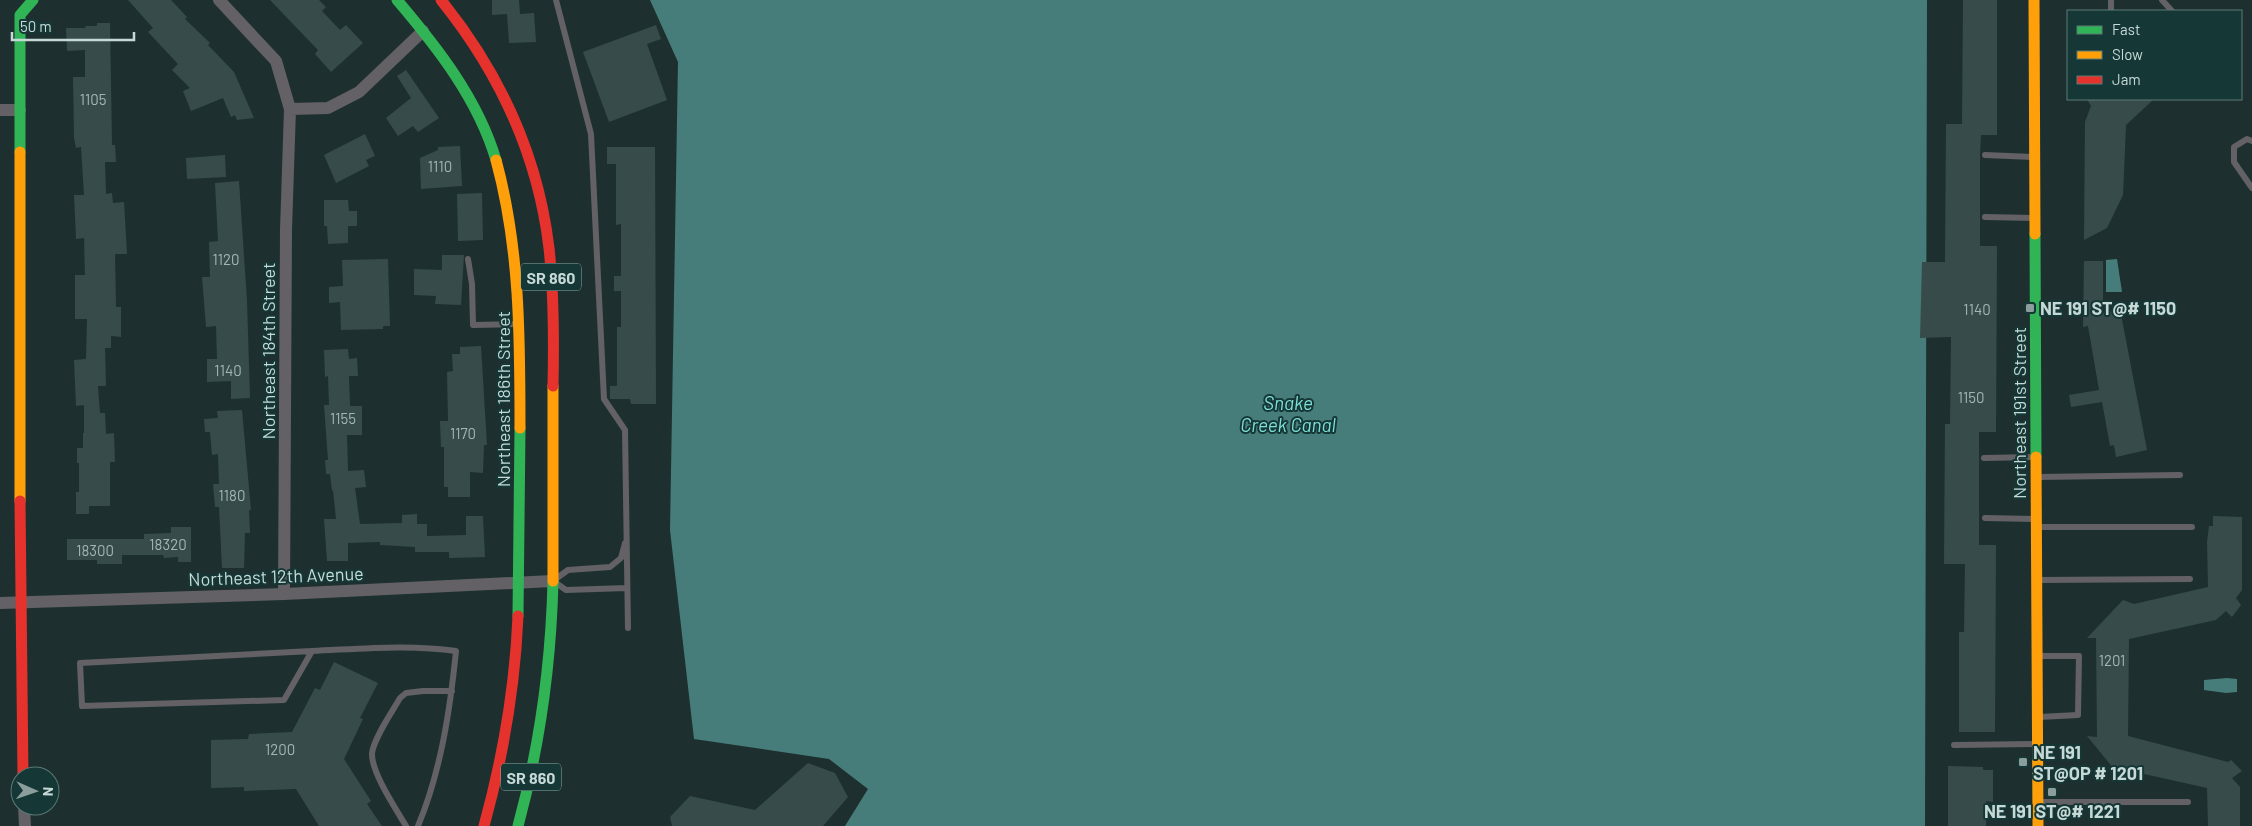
<svg xmlns="http://www.w3.org/2000/svg" width="2252" height="826" font-family="Barlow,sans-serif">
<style>
.water{fill:#467d7a}
.building{fill:#374c4a}
.lines{fill:none;stroke-linecap:round;stroke-linejoin:round}
.lane{stroke:#636165;stroke-width:6}
.street{stroke:#636165;stroke-width:12}
.fast{stroke:#30b455;stroke-width:11}
.slow{stroke:#ff9f0a;stroke-width:11}
.jam{stroke:#e5322d;stroke-width:11}
.poi-dot{fill:#8b9e9c;stroke:#153836;stroke-width:2}
.labels{text-anchor:middle;dominant-baseline:central;stroke-width:4;stroke-linejoin:round;paint-order:stroke}
.number-label{font-size:15px;fill:#a2b6b4}
.shield{fill:#153836;stroke:#91a9a7;stroke-width:1}
.shield-label{font-size:16px;font-weight:bold;fill:#c6d9d7}
.poi-label{font-size:18px;font-weight:bold;fill:#c6d9d7;stroke:#153836;text-anchor:start}
.street-label{font-size:18px;fill:#c6d9d7;stroke:#153836}
.water-label{font-size:19px;font-style:italic;fill:#7edfd8;stroke:#153836}
</style>
<rect width="100%" height="100%" fill="#1d302f"/>
<path class="water" d="M650 0H1927L1925 826H845L868 789 829 759 694 739 670 530 678 62Z
M2117 259 2122 292H2106V260Z
M2227 678 2237 679V692L2226 693 2204 690V680Z"/>
<path class="building" d="M128 0H171L187 17 185 19 210 43 208 45 234 72 254 118 237 120 235 115 231 117 223 98 191 111 183 91 190 88 172 70 178 64 148 32 153 28Z
M270 0H319L326 7 322 11 340 30 346 25 363 43 331 72 315 54 318 50Z
M492 0H519L520 14 534 13 536 42 509 43 507 14 492 15Z
M1963 0H1997V135H1981L1980 155V246H1997L1996 432H1979V545H1996L1995 732H1959V632H1964L1965 564H1944L1945 424H1950L1951 337 1920 338 1922 262H1945L1946 124H1962Z
M97 23H110L112 145H115L116 162H105L106 194 112 193 113 203 124 202 127 254H115L116 307H121V337L111 336V348H105L106 386H98L100 413H105L106 434 114 433 115 462H110V506H89V514H76V492H79V463H77V448H83V433H84V405L76 406 74 360 86 359 87 319H75V275H85L84 238 76 239 74 195H84L81 147 76 148 74 138 73 77H85V50L67 51 66 28H86L85 26H97Z
M656 25 661 39 647 44 667 100 609 122 583 52Z
M406 70 439 118 418 132 413 126 398 136 386 118 411 98 397 76Z
M2087 99H2154L2126 125 2123 195 2107 228 2084 240 2085 122 2091 106Z
M365 134 375 156 366 160 369 166 336 183 324 155Z
M460 146 462 186 421 189 420 158 438 150V147Z
M607 147H655L656 404H631L630 399H610V386H617V327H621V291H614V276H621V224L616 225V164H607Z
M225 155 226 177 187 179 186 158Z
M239 181 247 301 250 398 231 399V381L207 382V359H217L216 326 206 327 202 277H210L209 242 218 241 215 183Z
M482 193 483 240 458 241 457 194Z
M324 200H348L349 211H357V226H348V243L328 244 327 226H324Z
M442 255H464L461 305 435 304 436 296 414 295V269L442 270Z
M388 259 390 326H383V329L341 330 340 302 329 303V287L343 286 342 260Z
M2084 261H2103V313L2120 309 2147 450 2116 457 2114 445 2110 446 2102 402 2071 407 2069 395 2099 390 2088 326 2083 327Z
M481 346 487 445H484L483 473 470 472V497H448V487H444V447H441L440 421H448L447 372 453 371 452 354H460V347Z
M348 349 349 359 357 358 358 376H349L350 406H362V435H347L348 471 364 470 366 487 355 488 360 524 402 523V515L417 514V524H427V536L466 535V516H483L485 557 449 558V552H415V547L380 545V542L348 543V561H327L324 519H336L333 490 332 491 330 474H326L325 460H328L324 405H329L328 376 325 377 324 350Z
M242 410 251 510H249L250 533H245L244 568H222L219 507H215L213 484H219L218 454 212 455 210 432H205L204 419 218 418 217 411Z
M2213 516 2242 517V590L2236 598 2241 605 2232 617 2226 611 2216 620 2129 639 2128 736 2228 762 2231 760 2242 771 2232 778 2240 787V826H2208L2207 788 2126 770 2124 773 2118 774 2087 736 2097 737 2096 638H2087L2123 600 2134 604 2208 587 2207 542 2209 526H2213Z
M171 527H191V562H178V557L164 558 163 555H122V564H97V560H67V539H144V534L171 533Z
M334 662 378 683 360 718 363 719 344 759 371 801 367 804 382 826H319L296 789 244 791V787L211 788V740L248 739 249 734 292 732 315 688 320 690Z
M808 763 835 773 848 797 823 826H672L670 817 690 796 755 810Z
M1948 766 1983 767V770H1993V802L1986 801V826H1948Z"/>
<g class="lines">
<path class="lane" d="M556 0 591 134 604 399 625 430 628 628
M2111 0V11
M2162 0 2172 11
M2252 141 2247 139 2234 147V162L2252 188
M1985 155 2033 157
M1985 217 2034 218
M468 259 472 284 473 325 516 324
M1984 458 2035 457
M2038 477 2180 475
M1985 518 2035 519
M2038 527H2192
M557 578 568 570 610 567 621 558 625 543
M2038 580 2190 579
M556 583 566 590 627 588
M312 651 284 700 82 706 80 663 312 651C359 649 409 644 456 651 450 710 441 771 418 826
M2038 656H2079L2078 715 2039 717
M1954 745 2037 744
M2039 802H2188
M406 826C396 809 371 772 372 753 374 738 392 712 400 698L406 693 423 691H452"/>
<path class="street" d="M219 0 276 61 290 109 328 108 359 92 423 31
M0 110H20
M284 594 286 230 290 109
M0 603 284 594 552 581
M24 806 25 826"/>
<path class="fast" d="M397 0C437 47 478 99 496 160
M20 152V15L33 0
M2035 234 2036 457
M518 616 520 428
M518 826C540 745 551 665 553 581"/>
<path class="slow" d="M2034 0 2035 234
M20 152V501
M496 160C520 248 520 337 520 428
M2036 457 2038 826
M553 581V386"/>
<path class="jam" d="M441 0C499 72 538 156 549 248 554 294 554 340 553 386
M20 501 23 776
M484 826C503 757 515 688 518 616"/>
</g>
<g class="poi-dot">
<rect x="2025" y="303" width="10" height="10" rx="2.5"/>
<rect x="2018" y="757" width="10" height="10" rx="2.5"/>
<rect x="2047" y="787" width="10" height="10" rx="2.5"/>
</g>
<g class="labels">
<g class="number-label">
<text x="93" y="99">1105</text>
<text x="440" y="166">1110</text>
<text x="226" y="259">1120</text>
<text x="1977" y="309">1140</text>
<text x="228" y="370">1140</text>
<text x="1971" y="397">1150</text>
<text x="343" y="418">1155</text>
<text x="463" y="433">1170</text>
<text x="232" y="495">1180</text>
<text x="168" y="544">18320</text>
<text x="95" y="550">18300</text>
<text x="2112" y="660">1201</text>
<text x="280" y="749">1200</text>
</g>
<g class="shield">
<rect x="521" y="263.5" width="60" height="27" rx="4"/>
<rect x="501" y="763.5" width="60" height="27" rx="4"/>
</g>
<g class="shield-label">
<text x="551" y="277">SR 860</text>
<text x="531" y="777">SR 860</text>
</g>
<g class="poi-label">
<text x="2040" y="308">NE 191 ST@# 1150</text>
<text x="2033" y="752">NE 191<tspan x="2033" dy="21">ST@OP # 1201</tspan></text>
<text x="2052" y="811" text-anchor="middle">NE 191 ST@# 1221</text>
</g>
<g class="street-label">
<text transform="translate(268 351) rotate(-90)">Northeast 184th Street</text>
<text transform="translate(503 399) rotate(-90)">Northeast 186th Street</text>
<text transform="translate(2019 413) rotate(-90)">Northeast 191st Street</text>
<text transform="translate(276 576) rotate(-2)">Northeast 12th Avenue</text>
</g>
<g class="water-label">
<text x="1288" y="402">Snake<tspan x="1288" dy="22">Creek Canal</tspan></text>
</g>
</g>
<rect x="2067" y="10" width="175" height="90" fill="#153836" stroke="#5c7876"/>
<rect x="2077" y="26" width="25" height="8" fill="#30b455" stroke="#5c7876"/>
<text x="2112" y="35" font-size="15" fill="#c6d9d7">Fast</text>
<rect x="2077" y="51" width="25" height="8" fill="#ff9f0a" stroke="#5c7876"/>
<text x="2112" y="60" font-size="15" fill="#c6d9d7">Slow</text>
<rect x="2077" y="76" width="25" height="8" fill="#e5322d" stroke="#5c7876"/>
<text x="2112" y="85" font-size="15" fill="#c6d9d7">Jam</text>
<g transform="translate(35 791) rotate(92)"><circle r="24" fill="#153836" stroke="#5c7876"/>
<path d="M0-4L9 19L0 12L-9 19Z" fill="#8b9e9c"/>
<text y="-8" font-size="14" font-weight="bold" text-anchor="middle" fill="#c6d9d7">N</text>
</g>
<path d="M12 32v8h122v-8" fill="none" stroke="#c6d9d7" stroke-width="2.5"/>
<text x="20" y="32" font-size="15" fill="#c6d9d7" stroke="#153836" stroke-width="4" paint-order="stroke">50 m</text>
</svg>
